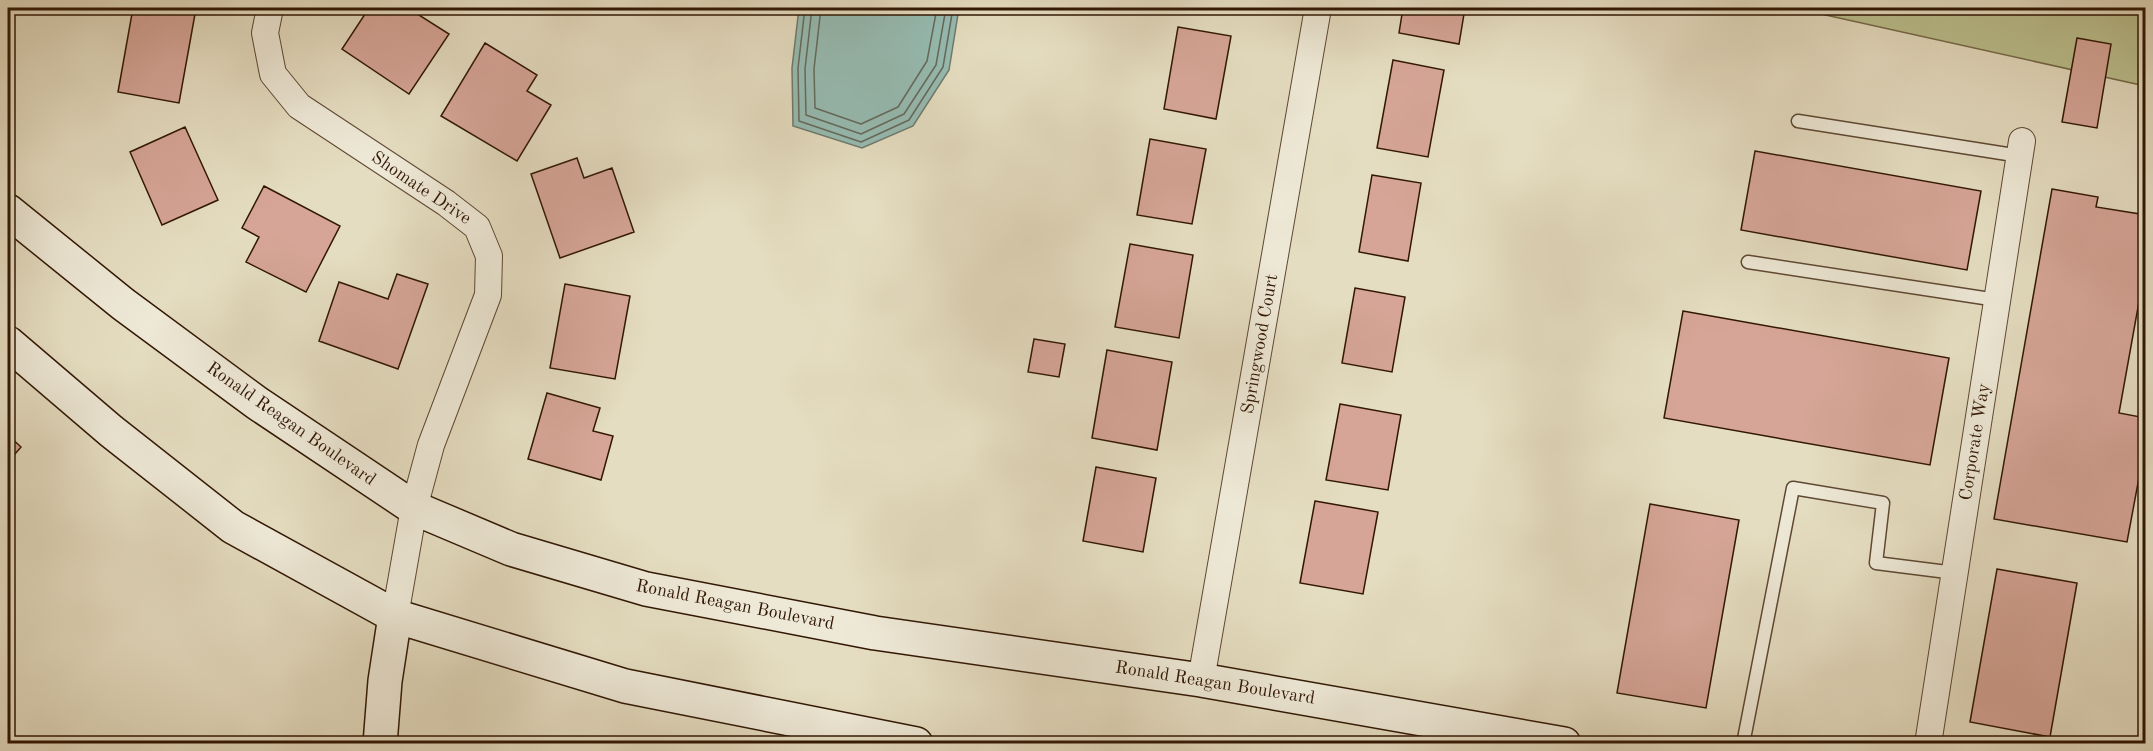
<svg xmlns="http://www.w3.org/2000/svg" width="2153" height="751" font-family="'Old Standard TT',serif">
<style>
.green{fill:#bbbf8e;stroke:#766b49;stroke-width:1.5}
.water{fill:#96bcb3;stroke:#6e7a6d;stroke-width:1.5}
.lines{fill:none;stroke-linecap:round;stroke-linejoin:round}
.shore{stroke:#646a5c;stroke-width:1.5}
.building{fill:#d6a597;stroke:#311704;stroke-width:1.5}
.lane-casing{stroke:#5e4833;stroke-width:15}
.street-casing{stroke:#5e4833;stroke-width:28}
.secondary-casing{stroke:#311704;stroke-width:36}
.lane{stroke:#eee9d7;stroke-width:12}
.street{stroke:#eee9d7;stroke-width:26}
.secondary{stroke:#eee9d7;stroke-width:33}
.labels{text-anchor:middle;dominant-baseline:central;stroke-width:4.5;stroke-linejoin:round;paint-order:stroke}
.street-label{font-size:18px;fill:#311704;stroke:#eee9d7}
</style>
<rect width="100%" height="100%" fill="#e5ddc1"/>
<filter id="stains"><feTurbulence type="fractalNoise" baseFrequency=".00333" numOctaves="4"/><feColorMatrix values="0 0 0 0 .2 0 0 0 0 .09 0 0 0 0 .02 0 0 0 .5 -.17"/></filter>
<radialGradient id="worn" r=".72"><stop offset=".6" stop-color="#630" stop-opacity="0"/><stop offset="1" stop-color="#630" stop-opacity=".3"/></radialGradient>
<path class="green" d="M1794 8H2145V86Z"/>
<path class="water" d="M799 8H959L949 70 913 126 862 148 793 126 792 68Z"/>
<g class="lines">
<path class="shore" d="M805 8 798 68 799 121 861 142 909 120 943 67 953 8
M812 8 805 69 806 115 861 134 904 114 936 65 946 8
M821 8 814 69 815 108 861 124 898 107 927 61 937 8"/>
</g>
<path class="building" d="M133 8H159L195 14 179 103 118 92Z
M369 8H408L449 34 409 94 342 49Z
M556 8H589L588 13Z
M1403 8H1465L1459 44 1399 33Z
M1178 27 1231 36 1216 119 1164 109Z
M2077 38 2111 44 2097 128 2062 122Z
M485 43 537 75 527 91 551 105 517 161 441 116Z
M1393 60 1444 70 1428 157 1377 148Z
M185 127 218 200 162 225 130 152Z
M1150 139 1206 149 1192 224 1137 215Z
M1755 151 1981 191 1967 270 1741 230Z
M577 158 584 178 612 168 634 232 560 258 531 174Z
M1372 175 1421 183 1408 261 1359 252Z
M264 186 340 226 306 292 246 262 259 237 242 228Z
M2052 189 2098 197 2096 207 2146 215V297L2140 296 2119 413 2146 418V440L2127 542 1994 519Z
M1130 244 1193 255 1179 338 1115 327Z
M397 274 428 284 398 369 319 341 339 282 388 299Z
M565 284 630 296 615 379 550 368Z
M1355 288 1405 297 1392 372 1342 363Z
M1683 311 1949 358 1930 465 1664 418Z
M1034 339 1065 344 1059 377 1028 372Z
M1107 350 1172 362 1157 450 1092 438Z
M547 393 600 408 593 431 613 436 601 480 528 459Z
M1340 404 1401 415 1388 490 1326 480Z
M8 435 21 447 8 462Z
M1096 467 1156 478 1143 552 1083 541Z
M1315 501 1378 512 1363 594 1300 583Z
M1650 504 1739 520 1706 708 1617 693Z
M1997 569 2077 583 2050 737 1970 722Z"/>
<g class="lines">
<defs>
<path id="lane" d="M1798 121 2020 156
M1748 262 1997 300
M1743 744 1793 488 1883 503 1876 563 1955 573"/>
<path id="street" d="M270 8 265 33 273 74 299 106 446 203 477 227 489 256 488 295 431 445 414 508 395 616
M1201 680 1318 8
M1928 744 2022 141"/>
<path id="secondary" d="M8 211 123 304 257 403 414 508 511 549 646 589 875 633 1201 680 1564 744
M8 343 111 431 233 527 395 616 625 686 916 744
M380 744 385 681 395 616"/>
</defs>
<use href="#lane" class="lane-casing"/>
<use href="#street" class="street-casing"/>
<use href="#secondary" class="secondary-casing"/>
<use href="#lane" class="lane"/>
<use href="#street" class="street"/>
<use href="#secondary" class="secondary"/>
</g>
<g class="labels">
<g class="street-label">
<text transform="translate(421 188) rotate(34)">Shomate Drive</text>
<text transform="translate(1260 344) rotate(-80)">Springwood Court</text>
<text transform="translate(291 424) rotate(35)">Ronald Reagan Boulevard</text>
<text transform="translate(1975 442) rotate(-81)">Corporate Way</text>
<text transform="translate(735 605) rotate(11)">Ronald Reagan Boulevard</text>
<text transform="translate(1215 683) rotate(9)">Ronald Reagan Boulevard</text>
</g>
</g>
<rect width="2153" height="751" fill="none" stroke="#e5ddc1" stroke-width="30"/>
<rect x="9" y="9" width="2135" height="733" fill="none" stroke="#311704" stroke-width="3"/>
<rect x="15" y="15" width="2123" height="721" fill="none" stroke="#311704" stroke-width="1.5"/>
<rect width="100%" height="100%" filter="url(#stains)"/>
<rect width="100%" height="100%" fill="url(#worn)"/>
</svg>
